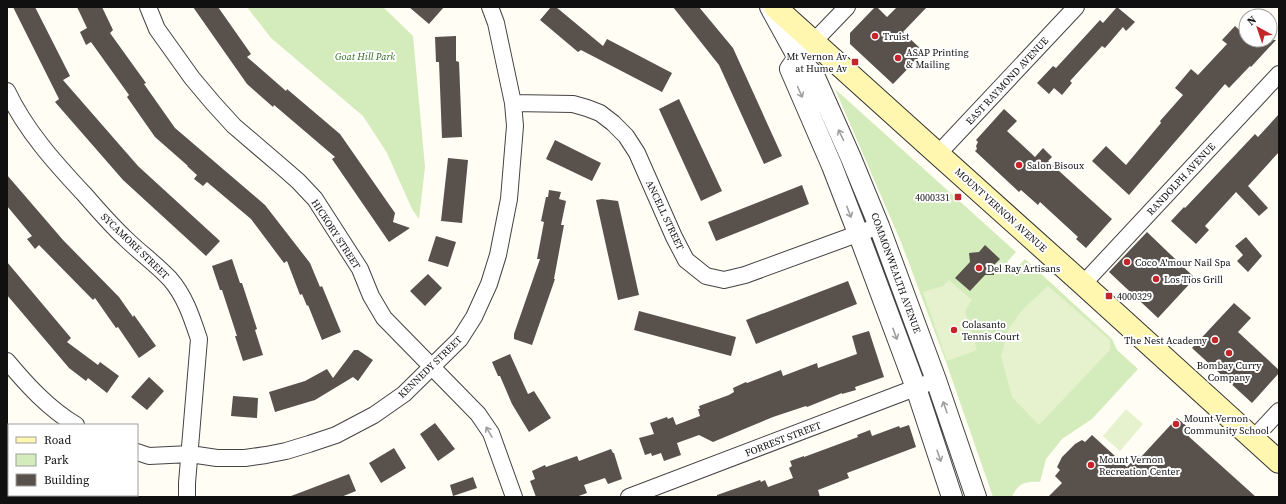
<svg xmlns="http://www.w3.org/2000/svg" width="1286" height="504" font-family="'Source Serif 4',serif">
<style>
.green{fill:#d4ebbb}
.pitch{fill:#e5f2cd}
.building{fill:#59514c}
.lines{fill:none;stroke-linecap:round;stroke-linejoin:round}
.minor-casing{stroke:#434343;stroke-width:18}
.tertiary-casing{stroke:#434343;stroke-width:22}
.secondary-casing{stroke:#323232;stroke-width:24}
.minor{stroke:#fff;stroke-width:16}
.tertiary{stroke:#fff;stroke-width:20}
.secondary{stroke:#fff6af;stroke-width:22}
.oneway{stroke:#9f9f9f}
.poi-dot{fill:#c5242b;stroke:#fff;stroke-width:1.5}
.labels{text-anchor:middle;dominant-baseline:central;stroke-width:4;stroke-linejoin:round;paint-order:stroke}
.poi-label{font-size:10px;fill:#101010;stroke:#fff;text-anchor:start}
.park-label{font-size:10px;font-style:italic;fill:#2e6b1e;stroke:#fff}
.street-label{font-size:10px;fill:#101010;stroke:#fff}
</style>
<rect width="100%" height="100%" fill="#fffdf4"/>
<path class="green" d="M247 7H383L413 36 425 167 419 219 412 209 387 153 363 116 271 38Z
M835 89 1016 252 1007 262 1016 269 1025 259 1112 339 1117 350 1138 369 1092 419 1062 439 1046 459 1040 482C1026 481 1018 483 1012 497H993L946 362 901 242Z"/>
<path class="pitch" d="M949 280 972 300 965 311 977 350 947 361 923 292 943 286Z
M1048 286 1110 340V350L1039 425 1012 397 1001 356 1009 328 1023 309Z
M1126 409 1143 424 1120 451 1103 436Z"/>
<path class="building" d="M13 7H35L70 76 63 80 138 166 220 241 206 256 123 180 55 102 59 99Z
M77 7H102L113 30 110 33 146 83 144 84 175 128 265 205 310 263 320 287 322 286 341 332 322 340 308 305 307 306 302 294 300 295 287 261 284 263 251 219 207 182 203 186 194 179 197 175 187 166H188L155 137 127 97 129 95 91 42 86 45 80 32 87 28Z
M193 7H218L251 54 247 57 286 91 287 89 340 134 395 213 393 222 410 228 389 242 332 159 335 157 274 105 273 107 247 84Z
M409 7H444L429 24Z
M551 7H556L603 46 607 39 672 73 662 92 581 50 578 52 540 20Z
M673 7H699L733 48 782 156 764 164 719 65Z
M875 7H877L887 17 897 7H927L903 32 924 52 893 84 850 44V33Z
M1117 7 1135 22 1126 31 1123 27 1105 48 1102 46 1070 81 1072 83 1062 95 1054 88 1049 94 1037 83 1053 66 1056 68 1100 20 1103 23Z
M1235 26 1246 36V40H1276L1251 67 1250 66 1229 88 1225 84 1129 195 1092 161 1106 146 1126 165 1161 123 1160 121 1183 95 1175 88 1191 69 1198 75 1227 44 1222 40Z
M456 36V61L459 62 462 137 442 138 439 62H436L435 37Z
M679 99 722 191 701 201 659 109Z
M1004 109 1017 121 1007 131 1035 157 1043 148 1052 157 1048 161 1112 219 1086 248 1076 239 1078 237 1040 202 1038 205 1021 190 1019 192 975 151 977 149 976 146 978 142 976 140Z
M1279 114V152L1248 186 1268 208 1259 216 1236 192 1205 226 1209 230 1196 244 1171 221 1184 207 1185 208 1255 134 1258 137Z
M555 140 601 163 592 181 546 159Z
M448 158 468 160 462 223 441 221Z
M7 175 63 240 119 297 133 317 134 315 156 346 139 358 118 327 116 328 95 298 93 300 39 245 35 249 27 239 32 236 7 206Z
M802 185 809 204 716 241 708 222Z
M549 190 561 192 559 199 566 201 561 225H564L554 279H555L532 345 514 339V334L540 259H537L544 222 541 221 546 197H548Z
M602 199 618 201 639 295 618 300 596 200Z
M1147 232 1195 278 1158 318 1109 272Z
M436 236 456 242 448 267 428 261Z
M1246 237 1262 256 1248 272 1237 261 1243 255 1235 246Z
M985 245 1000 259 994 265V275H985L970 291 955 278 970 262 969 253 979 252Z
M232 259 240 283H242L257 329 255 330 263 355 243 361 235 336H237L222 290H220L212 266Z
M7 262 71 338 67 342 98 365 100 362 119 376 107 393 88 378 86 381 69 368 7 295Z
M428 274 442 288 425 306 410 291Z
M848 281 857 304 756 344 746 320Z
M1234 303 1251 318 1238 332 1279 370V373L1252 403 1192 348Z
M639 311 736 337 731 356 634 330Z
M869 331 884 377 855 387 856 390 842 394V393L807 407 806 406 773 417 713 442 699 435 677 443 681 455 664 461 661 453 652 456 651 453 645 455 639 438 654 434 650 423 667 417 668 419 673 417 676 425 700 416 698 409H700L699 406 729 395 734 392 733 388 746 382 747 383 781 370 783 376 817 363 818 368 857 354 852 336Z
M354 350H358L373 360 358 381 353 377 315 400 275 412 269 392 305 381 327 369 333 378Z
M510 354 528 394 534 391 551 418 529 432 512 404 500 376H498L492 362Z
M149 377 164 391 147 410 131 397Z
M233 396 258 398 257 418 231 416Z
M1177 418 1190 429 1186 434 1256 497H1048L1062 483 1055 476 1060 470 1057 467 1062 457 1075 444 1082 440 1085 442 1092 435 1127 467 1138 455 1141 457Z
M435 423 455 449 438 461 420 434Z
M909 425 916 447 847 473 849 478 818 490 820 497H717V495L760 480 761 482 765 480 768 487 793 478 789 468 792 466 790 461 804 456V457L858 437 857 435 870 430 872 436 899 426 900 428Z
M394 448 406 468 381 483 369 463Z
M611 449 613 453H614L622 479 608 484 605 478 584 485 587 493 576 497H536L530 481 535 479 532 471 545 465 546 467 577 456 579 461Z
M349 474 356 491 341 497H291V496Z
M473 477 477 488 453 496 450 485Z"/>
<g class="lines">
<defs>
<path id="minor" d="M148 7 157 29 192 78 213 103 234 126 282 167 298 181 315 199 360 269 371 296 384 318 478 414 491 433 514 497
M798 58 847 7
M7 91C26 131 55 163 85 195 98 210 111 225 125 238 139 252 156 264 170 279 185 296 192 318 199 339L187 483V497
M513 103 573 104 587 108 600 113 613 123 626 136 637 153 674 237 686 260 706 276 724 280 745 275 879 226
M938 154 1076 7
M1083 284 1279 74
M7 361C27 385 49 409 76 425
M1253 439 1279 411
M137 452 149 456 190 454 217 458H245L266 455 286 451 309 444 336 435 374 415 404 394 460 339 474 317 489 284 498 255 509 199 515 126 513 103 496 23 490 7
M629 497 936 380"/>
<path id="tertiary" d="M770 7 798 58 814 75 851 158 879 226 936 380 976 497
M798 58 790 69 832 166 863 246 916 388 952 497"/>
<path id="secondary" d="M775 7 928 145 1083 284 1279 462"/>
</defs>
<use href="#minor" class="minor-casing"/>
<use href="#tertiary" class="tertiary-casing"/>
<use href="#secondary" class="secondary-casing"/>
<use href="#minor" class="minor"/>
<use href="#tertiary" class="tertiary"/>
<use href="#secondary" class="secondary"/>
</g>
<defs><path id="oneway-shaft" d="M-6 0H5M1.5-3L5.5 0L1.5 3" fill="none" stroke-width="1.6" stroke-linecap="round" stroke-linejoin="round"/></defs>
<g class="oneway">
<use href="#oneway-shaft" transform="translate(800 92) rotate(66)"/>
<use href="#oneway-shaft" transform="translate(841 135) rotate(-115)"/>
<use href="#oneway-shaft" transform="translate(849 212) rotate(69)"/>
<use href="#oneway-shaft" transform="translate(895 334) rotate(70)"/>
<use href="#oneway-shaft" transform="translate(945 407) rotate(-109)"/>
<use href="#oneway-shaft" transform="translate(489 432) rotate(-120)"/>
<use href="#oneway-shaft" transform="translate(939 456) rotate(71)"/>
</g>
<g class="poi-dot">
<circle cx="875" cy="36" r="4"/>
<circle cx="898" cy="58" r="4"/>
<rect x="851" y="58" width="8" height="8" rx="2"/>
<circle cx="1019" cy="165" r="4"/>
<rect x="954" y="193" width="8" height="8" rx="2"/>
<circle cx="1127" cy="262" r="4"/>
<circle cx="979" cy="268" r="4"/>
<circle cx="1156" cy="279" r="4"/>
<rect x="1105" y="292" width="8" height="8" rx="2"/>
<circle cx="954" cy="330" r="4"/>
<circle cx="1215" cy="340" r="4"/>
<circle cx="1229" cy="353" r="4"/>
<circle cx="1176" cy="424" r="4"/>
<circle cx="1091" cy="465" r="4"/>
</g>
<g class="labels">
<g class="poi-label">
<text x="883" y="36">Truist</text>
<text x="906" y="52">ASAP Printing<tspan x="906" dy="12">&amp; Mailing</tspan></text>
<text x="847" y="56" text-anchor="end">Mt Vernon Av<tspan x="847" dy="12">at Hume Av</tspan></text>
<text x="1027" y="165">Salon Bisoux</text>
<text x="950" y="197" text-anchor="end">4000331</text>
<text x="1135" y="262">Coco A'mour Nail Spa</text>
<text x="987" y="268">Del Ray Artisans</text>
<text x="1164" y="279">Los Tios Grill</text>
<text x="1117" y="296">4000329</text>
<text x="962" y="324">Colasanto<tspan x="962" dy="12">Tennis Court</tspan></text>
<text x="1207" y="340" text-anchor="end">The Nest Academy</text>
<text x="1229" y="365" text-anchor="middle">Bombay Curry<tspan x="1229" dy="12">Company</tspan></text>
<text x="1184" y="418">Mount Vernon<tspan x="1184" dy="12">Community School</tspan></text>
<text x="1099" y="459">Mount Vernon<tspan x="1099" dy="12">Recreation Center</tspan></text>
</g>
<g class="park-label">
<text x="365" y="56">Goat Hill Park</text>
</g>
<g class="street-label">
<text transform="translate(1007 81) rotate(-47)">EAST RAYMOND AVENUE</text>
<text transform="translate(1181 179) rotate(-47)">RANDOLPH AVENUE</text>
<text transform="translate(1001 210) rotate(42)">MOUNT VERNON AVENUE</text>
<text transform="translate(665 215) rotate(65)">ANCELL STREET</text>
<text transform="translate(336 234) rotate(57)">HICKORY STREET</text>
<text transform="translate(135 246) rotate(44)">SYCAMORE STREET</text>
<text transform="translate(896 273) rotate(70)">COMMONWEALTH AVENUE</text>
<text transform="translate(430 367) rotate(-44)">KENNEDY STREET</text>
<text transform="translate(783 439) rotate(-21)">FORREST STREET</text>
</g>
</g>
<rect width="1286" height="504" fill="none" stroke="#101010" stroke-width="16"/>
<rect x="8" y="424" width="130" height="72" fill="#ffffff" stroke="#9f9f9f"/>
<rect x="16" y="437" width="20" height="6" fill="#fff6af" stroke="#9f9f9f"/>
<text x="44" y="444" font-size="12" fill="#101010">Road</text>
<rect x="16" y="454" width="20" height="12" fill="#d4ebbb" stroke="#9f9f9f"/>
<text x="44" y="464" font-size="12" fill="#101010">Park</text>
<rect x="16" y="474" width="20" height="12" fill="#59514c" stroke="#9f9f9f"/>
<text x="44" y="484" font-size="12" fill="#101010">Building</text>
<g transform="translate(1258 28) rotate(320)"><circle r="19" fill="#ffffff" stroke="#9f9f9f"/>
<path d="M0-3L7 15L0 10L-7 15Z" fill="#c5242b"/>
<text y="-6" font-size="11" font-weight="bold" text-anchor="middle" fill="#101010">N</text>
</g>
</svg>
